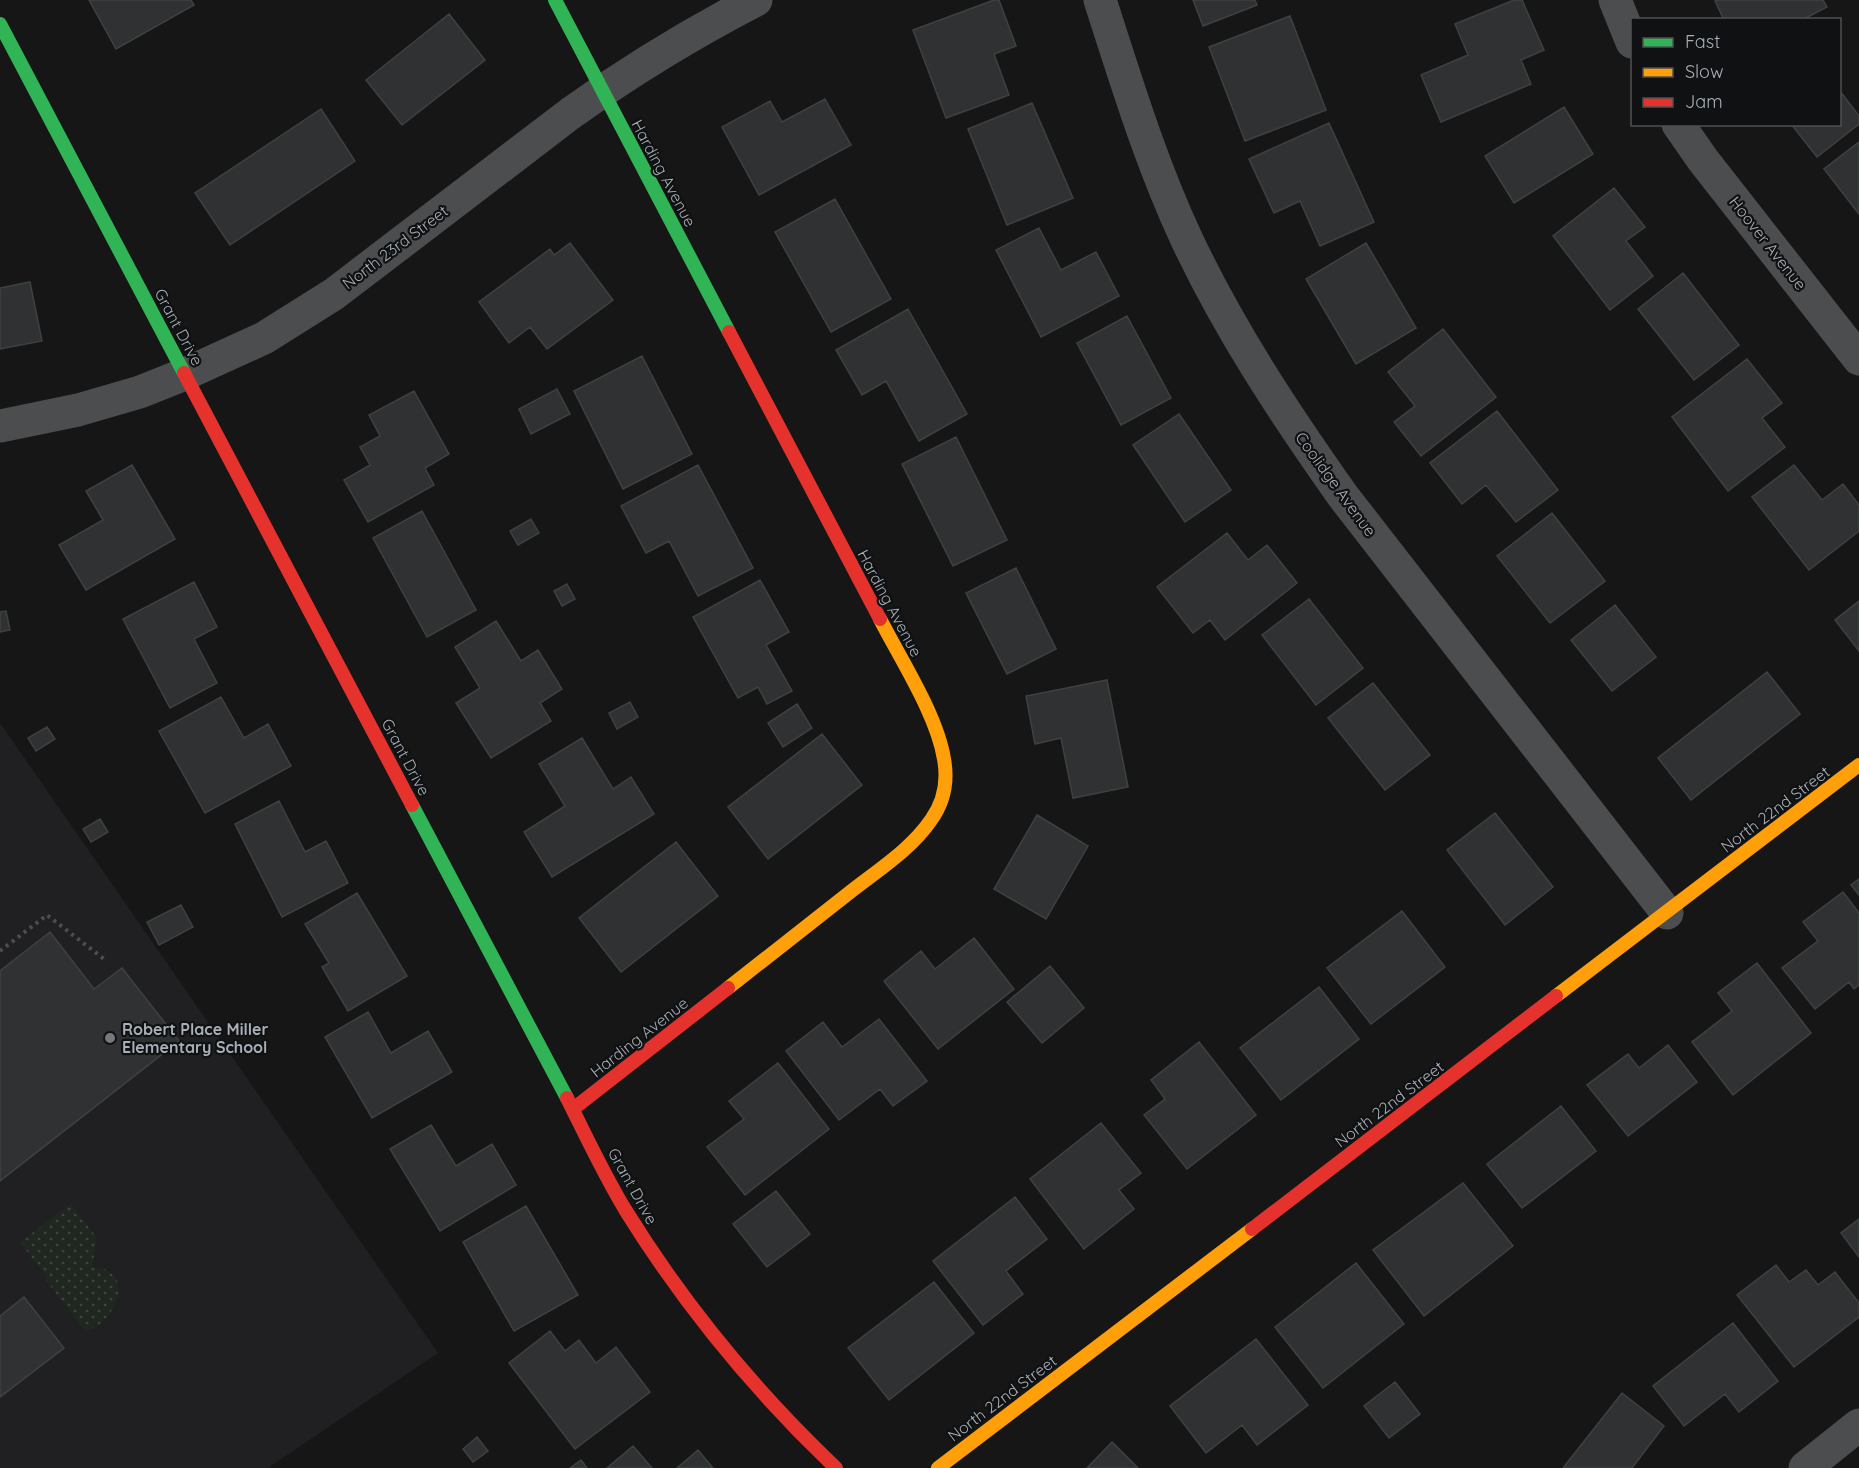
<svg xmlns="http://www.w3.org/2000/svg" width="1859" height="1468" font-family="Quicksand,sans-serif">
<style>
.built{fill:#202022}
.grass{fill:url(#grass-dots)}
.building{fill:#303132;stroke:#3e4142;stroke-width:1.5}
.lines{fill:none;stroke-linecap:round;stroke-linejoin:round}
.path{stroke:#4c4e51;stroke-width:4;stroke-dasharray:3 4.5;stroke-linecap:butt}
.street{stroke:#4b4d4f;stroke-width:33}
.fast{stroke:#30b455;stroke-width:14}
.slow{stroke:#ff9f0a;stroke-width:14}
.jam{stroke:#e5322d;stroke-width:14}
.poi-dot{fill:#75797f;stroke:#101112;stroke-width:2}
.labels{text-anchor:middle;dominant-baseline:central;stroke-width:4.5;stroke-linejoin:round;paint-order:stroke}
.street-label{font-size:16px;fill:#a8afb7;stroke:#101112}
.poi-label{font-size:16px;font-weight:bold;fill:#a8afb7;stroke:#101112;text-anchor:start}
</style>
<defs>
<pattern id="grass-dots" width="8" height="8" patternUnits="userSpaceOnUse" patternTransform="scale(1.5)"><rect width="8" height="8" fill="#202720"/><path d="M2 2h.1M6 6h.1" fill="none" stroke="#3e443e" stroke-width="1.8" stroke-linecap="round"/></pattern>
</defs>
<rect width="100%" height="100%" fill="#161616"/>
<path class="built" d="M0 723 438 1353 268 1468H0Z"/>
<path class="grass" d="M71 1204 97 1238 92 1267C96 1268 102 1268 106 1270 129 1282 116 1310 102 1322 98 1327 91 1329 85 1331L45 1279 47 1278 20 1242Z"/>
<path class="building" d="M89 0H191L194 5 116 49Z
M994 0H999L1016 46 994 54 1009 95 946 118 913 30Z
M1193 0H1255L1257 5 1203 26Z
M1514 0H1522L1544 50 1521 60 1531 84 1441 122 1421 75 1468 55 1455 24Z
M1718 0H1823L1827 7 1802 20H1724L1715 1Z
M449 14 485 60 402 125 366 80Z
M1290 16 1326 110 1245 141 1209 47Z
M1840 91 1859 116V124L1817 157 1791 124H1840Z
M825 99 851 145 759 195 722 127 770 101 782 122Z
M1032 103 1073 198 1007 225 968 129Z
M1564 107 1593 154 1514 203 1485 156Z
M321 109 355 161 230 245 195 193Z
M1329 123 1374 222 1320 246 1300 201 1274 213 1249 159Z
M1859 142V214L1824 169Z
M1614 188 1645 227 1626 241 1653 276 1610 310 1553 236Z
M835 199 891 299 831 332 775 232Z
M1039 228 1061 270 1096 252 1119 296 1041 337 996 250Z
M570 243 613 300 547 349 530 327 509 343 479 302 550 249 554 255Z
M1366 243 1416 328 1356 364 1306 279Z
M1683 273 1739 345 1694 380 1638 309Z
M30 282 42 341 0 349V288Z
M908 309 967 414 919 441 886 381 862 395 836 350Z
M1127 316 1171 398 1121 425 1077 343Z
M1443 329 1496 397 1421 456 1394 422 1415 406 1388 372Z
M642 356 692 454 623 489 574 391Z
M1747 359 1782 403 1762 418 1785 447 1728 491 1672 417Z
M557 389 570 414 531 434 519 409Z
M414 391 449 454 425 468 434 485 368 522 344 480 370 465 360 447 380 436 369 415Z
M1497 411 1558 490 1516 522 1486 485 1462 504 1430 463Z
M1179 414 1231 490 1185 522 1133 445Z
M956 437 1007 540 953 566 902 464Z
M132 465 175 539 86 590 59 545 103 520 86 491Z
M698 465 753 568 698 596 669 541 646 553 621 506Z
M1794 465 1822 500 1843 484 1859 505V531L1809 570 1752 497Z
M422 511 476 610 427 637 373 538Z
M1552 513 1605 581 1550 623 1497 556Z
M531 519 539 533 518 545 510 531Z
M1227 533 1248 560 1267 545 1297 583 1225 640 1210 620 1193 633 1157 587Z
M1016 568 1056 649 1007 674 966 593Z
M760 580 789 632 766 645 792 691 767 704 758 687 738 698 693 617Z
M194 582 217 627 194 639 217 683 170 708 123 619Z
M567 584 575 599 562 606 554 591Z
M1309 599 1363 668 1316 705 1262 635Z
M1859 601V651L1835 620Z
M1615 605 1656 657 1612 691 1571 640Z
M6 611 10 630 0 632V612Z
M496 621 521 661 538 650 562 689 540 703 551 721 491 758 456 703 480 688 455 647Z
M1767 672 1800 714 1691 800 1658 758Z
M1107 680 1128 787 1073 798 1061 738 1035 744 1026 696Z
M1373 683 1430 755 1385 790 1328 718Z
M221 697 244 738 268 724 291 766 205 813 159 731Z
M630 702 638 717 617 729 609 713Z
M797 704 812 728 783 747 768 723Z
M47 727 55 739 36 751 28 738Z
M822 734 862 785 768 859 728 807Z
M582 738 613 789 631 777 654 814 552 877 524 832 565 806 539 764Z
M279 801 305 852 326 841 348 883 282 917 235 824Z
M1495 813 1553 887 1505 925 1447 850Z
M1037 815 1088 846 1046 919 994 889Z
M100 819 108 832 91 842 83 829Z
M676 842 718 896 621 972 579 918Z
M1859 879V895L1851 885Z
M1843 892 1859 913V985L1854 989 1849 982 1815 1009 1782 968 1818 941 1803 922Z
M357 893 407 976 348 1011 322 967 329 963 305 924Z
M181 905 193 927 159 945 147 922Z
M1402 911 1445 967 1371 1024 1327 968Z
M50 932 94 989 122 968 179 1041 0 1181V971Z
M974 938 1014 989 938 1049 884 981 921 951 935 969Z
M1757 963 1811 1033 1733 1095 1692 1042 1732 1011 1718 993Z
M1050 966 1084 1008 1042 1043 1007 1002Z
M1319 987 1359 1039 1281 1100 1240 1048Z
M368 1012 391 1053 428 1031 452 1072 372 1118 325 1037Z
M879 1019 927 1081 893 1106 880 1089 839 1120 786 1051 823 1022 842 1047Z
M1199 1042 1256 1115 1187 1169 1144 1115 1165 1099 1151 1080Z
M1668 1045 1697 1082 1628 1136 1587 1085 1628 1054 1639 1068Z
M778 1063 829 1129 745 1195 707 1147 744 1119 729 1101Z
M1561 1106 1596 1151 1522 1208 1487 1164Z
M1101 1123 1141 1173 1119 1190 1134 1209 1084 1249 1030 1179Z
M431 1125 456 1166 492 1144 516 1185 440 1231 390 1149Z
M1463 1183 1513 1246 1424 1316 1373 1250Z
M776 1191 810 1234 767 1267 733 1224Z
M1015 1197 1047 1239 1006 1271 1023 1294 983 1325 933 1261Z
M526 1206 578 1295 514 1331 463 1242Z
M1859 1219V1257L1841 1233Z
M1356 1263 1404 1324 1323 1388 1275 1327Z
M1776 1265 1789 1282 1806 1270 1818 1285 1835 1272 1859 1303V1317L1794 1367 1737 1295Z
M934 1282 974 1333 889 1400 848 1348Z
M24 1297 64 1348 0 1397V1316Z
M1733 1323 1778 1381 1739 1412 1725 1394 1684 1426 1653 1386Z
M550 1331 565 1351 579 1340 596 1363 616 1347 650 1392 575 1449 509 1363Z
M1256 1339 1308 1405 1257 1445 1242 1425 1206 1453 1170 1406Z
M1395 1382 1420 1414 1389 1438 1364 1406Z
M1622 1393 1664 1426 1632 1468H1563Z
M477 1437 488 1451 473 1462 463 1449Z
M1112 1442 1138 1468H1087Z
M633 1446 652 1468H607Z
M698 1450 713 1468H677Z
M581 1460 587 1468H570Z"/>
<g class="lines">
<path class="path" d="M0 951 47 915 104 959"/>
<path class="street" d="M1100 0C1126 81 1151 163 1187 240 1230 331 1285 414 1343 496L1667 913
M1615 0 1632 42
M1678 124 1703 160 1859 359
M0 426 78 410 140 392 185 374 264 338 334 294 571 113C630 71 692 33 756 0
M1805 1468 1859 1425"/>
<path class="fast" d="M555 0 729 332
M0 24 184 373
M412 805 567 1098"/>
<path class="slow" d="M728 988C770 955 812 922 854 889 881 868 912 848 931 820 944 802 948 781 944 759 937 715 901 660 880 619
M1556 996 1859 765
M938 1468 1252 1229"/>
<path class="jam" d="M729 332 880 619
M184 373 412 805
M567 1098C586 1136 604 1175 626 1211 685 1306 755 1391 836 1468
M573 1109 728 988
M1252 1229 1556 996"/>
</g>
<circle class="poi-dot" cx="110" cy="1038" r="6"/>
<g class="labels">
<g class="street-label">
<text transform="translate(664 173) rotate(62)">Harding Avenue</text>
<text transform="translate(1768 243) rotate(52)">Hoover Avenue</text>
<text transform="translate(395 247) rotate(-37)">North 23rd Street</text>
<text transform="translate(179 327) rotate(62)">Grant Drive</text>
<text transform="translate(1336 484) rotate(54)">Coolidge Avenue</text>
<text transform="translate(890 603) rotate(62)">Harding Avenue</text>
<text transform="translate(406 757) rotate(62)">Grant Drive</text>
<text transform="translate(1775 809) rotate(-37)">North 22nd Street</text>
<text transform="translate(639 1037) rotate(-38)">Harding Avenue</text>
<text transform="translate(1389 1104) rotate(-37)">North 22nd Street</text>
<text transform="translate(633 1186) rotate(61)">Grant Drive</text>
<text transform="translate(1002 1398) rotate(-37)">North 22nd Street</text>
</g>
<g class="poi-label">
<text x="122" y="1029">Robert Place Miller<tspan x="122" dy="18">Elementary School</tspan></text>
</g>
</g>
<rect x="1631" y="18" width="210" height="108" fill="#101112" stroke="#4d5054" stroke-width="1.5"/>
<rect x="1643" y="38" width="30" height="9" fill="#30b455" stroke="#4d5054" stroke-width="1.5"/>
<text x="1685" y="48" font-size="18" fill="#a8afb7">Fast</text>
<rect x="1643" y="68" width="30" height="9" fill="#ff9f0a" stroke="#4d5054" stroke-width="1.5"/>
<text x="1685" y="78" font-size="18" fill="#a8afb7">Slow</text>
<rect x="1643" y="98" width="30" height="9" fill="#e5322d" stroke="#4d5054" stroke-width="1.5"/>
<text x="1685" y="108" font-size="18" fill="#a8afb7">Jam</text>
</svg>
